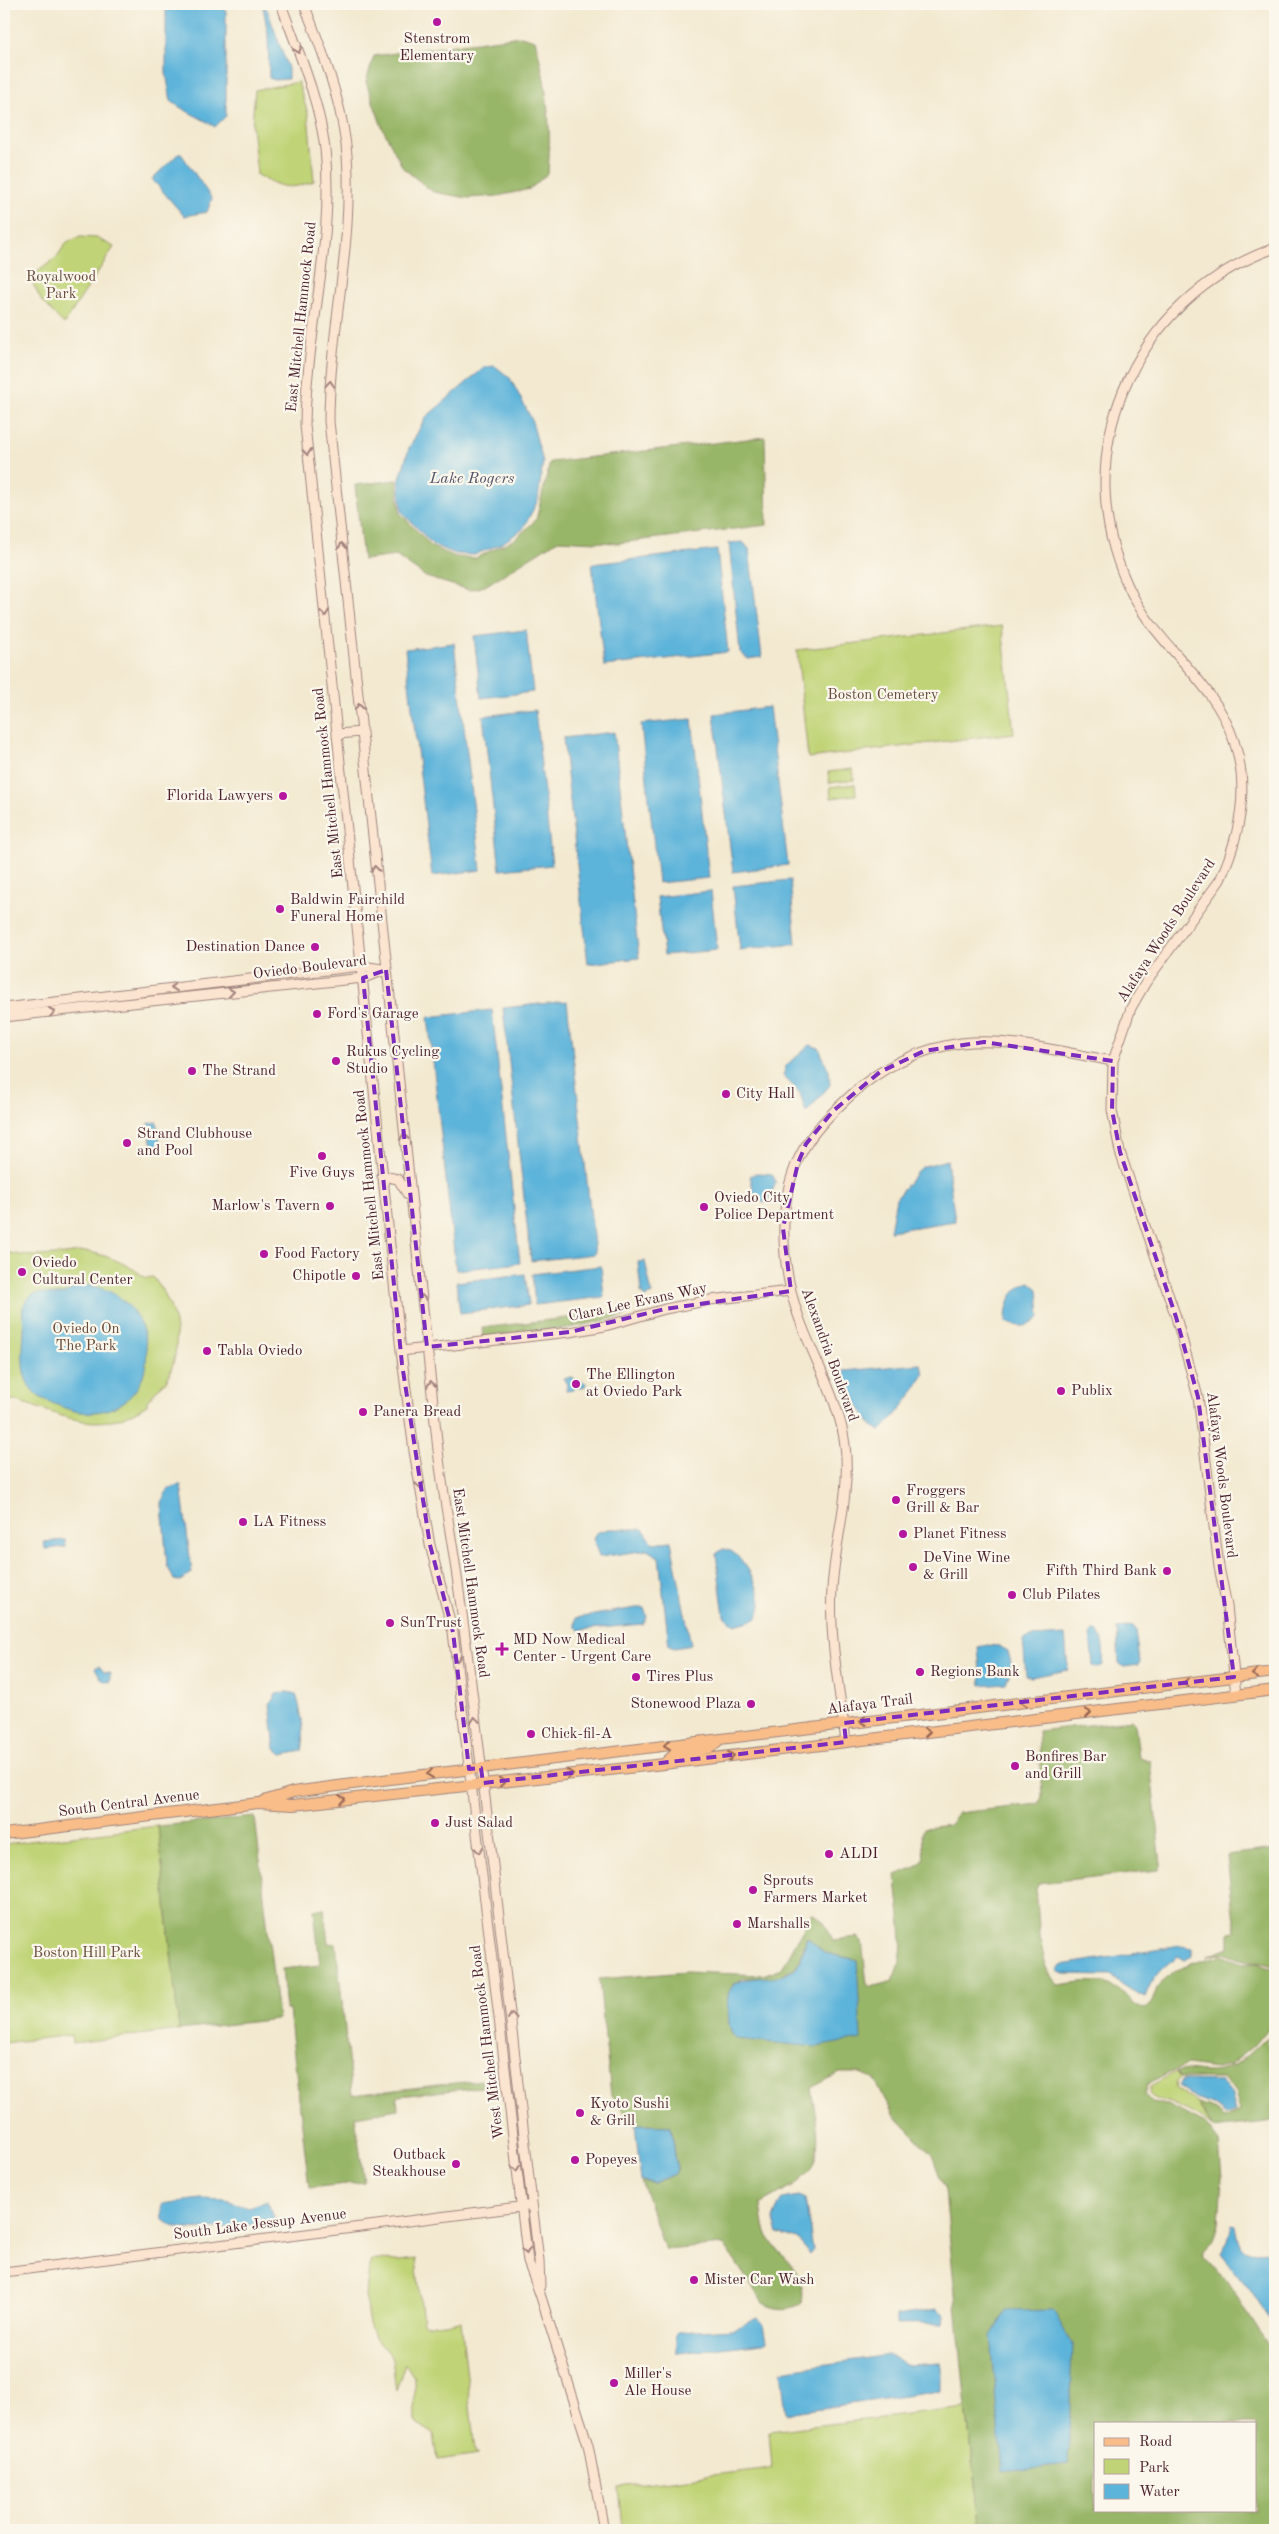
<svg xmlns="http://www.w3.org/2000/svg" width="1279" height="2534" font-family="'Old Standard TT',serif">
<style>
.green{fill:#c0d477;stroke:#857a51}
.forest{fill:#98b668;stroke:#716a4a;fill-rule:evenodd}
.water{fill:#5db4da;stroke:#546a82}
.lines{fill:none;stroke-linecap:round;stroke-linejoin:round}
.secondary-casing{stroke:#9e847e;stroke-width:11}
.primary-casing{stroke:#9e847e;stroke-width:12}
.secondary{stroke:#fce5d0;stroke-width:9}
.primary{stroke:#f8bd89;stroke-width:10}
.oneway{stroke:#a3827e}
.oneway2{stroke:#986655}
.marked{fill:none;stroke:#7b2cbf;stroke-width:4;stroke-dasharray:10 6;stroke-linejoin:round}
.poi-dot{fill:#b5179e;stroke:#fbf7ec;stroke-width:2}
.labels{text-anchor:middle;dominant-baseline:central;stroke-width:4.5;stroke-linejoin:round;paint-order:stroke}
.poi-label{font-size:15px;fill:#4a1f2b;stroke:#fbf7ec;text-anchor:start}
.park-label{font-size:15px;fill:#684c3e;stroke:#fbf7ec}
.street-label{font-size:15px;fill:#4a1f2b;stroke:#fbf7ec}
.water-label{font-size:16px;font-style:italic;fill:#515368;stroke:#fbf7ec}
</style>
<rect width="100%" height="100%" fill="#fbf7ec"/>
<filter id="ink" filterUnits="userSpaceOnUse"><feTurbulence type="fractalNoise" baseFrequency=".02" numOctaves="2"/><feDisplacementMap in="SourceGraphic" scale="10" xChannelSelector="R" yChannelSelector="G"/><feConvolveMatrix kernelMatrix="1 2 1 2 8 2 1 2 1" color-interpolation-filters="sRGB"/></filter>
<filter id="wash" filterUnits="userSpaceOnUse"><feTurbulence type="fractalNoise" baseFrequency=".0096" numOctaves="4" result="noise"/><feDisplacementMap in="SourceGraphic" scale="20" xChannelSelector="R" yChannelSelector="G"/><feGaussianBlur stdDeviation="1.12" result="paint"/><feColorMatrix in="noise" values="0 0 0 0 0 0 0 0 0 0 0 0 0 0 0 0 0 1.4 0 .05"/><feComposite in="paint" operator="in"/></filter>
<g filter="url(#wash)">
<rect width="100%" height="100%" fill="#f3e9d0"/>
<path class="green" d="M298 82 308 114 314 181C288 191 280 187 257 175L252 125 255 90Z
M80 237 97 238 114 247 64 324 42 302 31 280 32 276 56 258 67 242Z
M1002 626 1014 733 808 758 797 650Z
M853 769 854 780 829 783 828 772Z
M855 784 856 795 831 798 830 787Z
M4 1251C23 1258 45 1256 66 1254 73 1253 82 1251 89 1252 110 1256 129 1265 146 1278L153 1277C178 1309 184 1345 166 1382L163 1383 147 1401V1405C93 1441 58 1410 4 1398Z
M158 1826 179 2030 72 2043 71 2035 4 2043V1844Z
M1275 2006V2045L1269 2042Z
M1176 2072 1180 2078 1176 2082 1175 2088 1198 2104 1213 2128C1206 2119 1182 2108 1171 2103 1162 2100 1156 2101 1149 2094L1150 2086Z
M416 2259 423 2323 427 2325 461 2321 475 2452 479 2454 438 2460 434 2434 415 2422 414 2377 405 2363 396 2391C394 2381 394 2370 392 2360 389 2349 382 2347 376 2339 362 2320 365 2280 372 2260L401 2261Z
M966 2408 982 2530H623L619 2486 772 2468 769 2431Z"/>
<path class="forest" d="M521 36 535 40C547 83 552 128 548 173L530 189 498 196 468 198 433 192 403 168 382 127 366 82 374 56Z
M765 437 767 525 618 543 558 540 485 586 469 590 426 577 396 556 363 560 355 485 397 480 400 513 432 547 456 557 476 558 515 539 536 520 550 462Z
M625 1311V1316L569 1328 483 1337 482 1328Z
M1131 1720 1135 1724 1139 1757 1150 1761 1161 1865 1158 1870 1039 1883 1036 1889C1039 1916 1038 1966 1058 1985 1079 1982 1102 1977 1120 1991 1129 1998 1135 2006 1146 2009L1152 2002 1157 1988 1173 1971 1197 1962 1221 1955 1244 1963 1258 1962 1272 1969 1275 1976 1270 2026 1254 2046 1229 2066 1216 2069 1186 2065 1147 2084 1145 2095 1152 2103 1168 2105 1206 2125 1219 2142 1222 2178 1219 2223 1214 2239 1203 2252 1204 2258 1223 2275 1275 2356V2530H982L966 2408 945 2191 932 2155 893 2114 873 2078 860 2073H840L811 2088C815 2115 827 2156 804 2177 793 2188 774 2195 761 2203 762 2212 763 2225 767 2234 779 2260 808 2269 802 2303 790 2311 775 2310 763 2303L724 2245 665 2250 641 2181 654 2183 675 2174 677 2169 671 2126 635 2125 611 2096 599 1979 686 1972 763 1975 782 1968 812 1913 824 1922 833 1940 858 1937 862 1941 867 1984 871 1987 893 1981C910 1949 897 1909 896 1875L915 1867 924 1860 922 1834 924 1828 950 1825 958 1813 1038 1804 1042 1797 1038 1731ZM807 1937 825 1953 857 1960 816 2047 732 1986 743 1978H773L793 1970 799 1962ZM1095 2423H1255V2510H1095Z
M255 1817 278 2019 179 2030 158 1826Z
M1275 1849V1967C1260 1959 1259 1963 1245 1960 1225 1955 1227 1950 1206 1956L1229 1947V1933L1235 1932 1227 1855Z
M324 1908 328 1943 336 1944 352 2095 482 2080V2087L399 2096 397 2099 398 2109 355 2116 364 2182 309 2188 289 2010H286L282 1969 320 1965 314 1910Z
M1266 2038V2044L1275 2049V2121L1213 2128 1198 2104 1210 2108 1224 2118 1240 2111 1235 2093 1223 2078H1180L1176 2072C1187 2068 1195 2072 1207 2072 1232 2073 1249 2055 1266 2038Z"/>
<path class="water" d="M166 4H221L226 11V116L215 127C201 117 185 112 171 101L166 73Z
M263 7 267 9 288 68V79L275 80 269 78 268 34Z
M180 152 212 199 207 212 184 216 152 179Z
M495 366 510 378 531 418 543 462 538 500 523 529 501 544 474 555 456 554 433 545 402 512 399 482 409 448 426 417 485 367Z
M743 542 749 549 762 657 748 659 740 652 729 543Z
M717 550 728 652 604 666 592 564Z
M526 630 533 692 481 698 474 636Z
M454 643 481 870 432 876 405 649Z
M769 707 788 865 733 872 714 714Z
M535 710 552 865 500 870 483 716Z
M692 719 709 878 658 883 641 724Z
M614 732 639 958 588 964 563 738Z
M790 880 796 944 740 950 733 886Z
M711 891 717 950 664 955 657 897Z
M567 1001 595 1254 531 1261 503 1008Z
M492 1010 520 1263 456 1270 428 1017Z
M810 1045 819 1048 829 1071 830 1085 806 1113 800 1093 783 1076 786 1066Z
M157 1122 160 1143 154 1147 151 1142 149 1123Z
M947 1160 955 1221 890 1231 896 1198 921 1167Z
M756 1173 772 1174 776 1182 768 1201 763 1203 754 1193 750 1176Z
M645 1261 652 1294 645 1298 641 1292 638 1262Z
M601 1266 604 1297 535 1305 532 1274Z
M525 1274 529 1305 460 1313 456 1282Z
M1030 1282 1038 1289 1040 1317C1029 1328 1020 1328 1006 1322 1006 1303 1011 1289 1030 1282Z
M82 1285C166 1288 171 1420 80 1412 66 1410 53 1403 41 1398 17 1382 23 1353 24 1331 25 1316 17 1307 31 1296 40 1290 48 1295 57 1295 65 1295 74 1287 82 1285Z
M920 1364 924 1373C913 1395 898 1414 880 1431L871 1425 846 1385 844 1371Z
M573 1377 574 1380H580L587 1384 583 1388 574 1387V1390L566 1391 567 1385 563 1378Z
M181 1485 192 1573 180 1581 174 1580 167 1565 162 1504C163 1494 170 1485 181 1485Z
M608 1529H643L653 1543 671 1541 691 1645 674 1648 669 1646 659 1557 647 1550 599 1557 593 1538 596 1533Z
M65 1540 66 1547 45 1549 44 1542Z
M723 1549C742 1549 760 1588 761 1604 761 1609 758 1615 756 1619L735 1625 724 1616 716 1554Z
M636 1608H644L647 1617 643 1624 579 1630 575 1626 576 1618Z
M1133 1626 1136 1630 1140 1662 1138 1665 1124 1667 1119 1663 1117 1629Z
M1093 1631H1097C1104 1640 1104 1654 1103 1665L1097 1668 1093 1666 1090 1635Z
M1065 1635 1068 1670 1031 1677 1026 1675 1023 1640 1031 1637Z
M987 1645 999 1646 1008 1651 1012 1667 1006 1683 981 1685 978 1647Z
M99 1666 104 1672 110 1673V1682L102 1680 95 1668Z
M288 1692 296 1694C301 1710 306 1735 302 1751L282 1755 275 1749 270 1704 277 1693Z
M807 1937 825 1953 857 1960 861 2039 816 2047 736 2039C728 2030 729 2021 728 2010 722 1962 772 1988 794 1969 802 1962 804 1947 807 1937Z
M1181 1946 1192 1948V1956L1185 1960 1178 1956C1161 1968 1152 1977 1145 1997L1123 1986 1111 1975 1065 1974 1057 1971 1061 1965Z
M1182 2080 1221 2081 1231 2094 1236 2111 1225 2115 1212 2105 1195 2099 1178 2086Z
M635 2125 671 2126 677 2169 675 2174 654 2183 641 2181Z
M798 2196 805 2199 813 2250 809 2255 798 2239 778 2233 773 2218 782 2199Z
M201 2199 226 2200 249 2207 267 2201 275 2219C257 2226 189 2234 173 2226 170 2225 166 2221 163 2219L162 2204Z
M1232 2224 1235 2225C1239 2250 1243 2255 1269 2252L1275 2293V2328L1250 2290 1221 2254 1228 2241Z
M937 2309 944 2314 943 2323 897 2324V2315Z
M1053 2310 1072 2344 1068 2465 1003 2472 991 2336 1006 2311Z
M757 2318 764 2325 767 2341 763 2343 679 2353 676 2352V2338L678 2332 734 2329Z
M888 2355 908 2365 941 2363V2391L786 2413 781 2371Z"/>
</g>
<g filter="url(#ink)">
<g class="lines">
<defs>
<path id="secondary" d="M281 4C298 51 319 99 325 149 335 241 306 333 305 425L401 1351 414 1451 430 1545 453 1632 528 2262 540 2294 588 2445 604 2530
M304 4C322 50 340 96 346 145 356 237 329 330 329 421L438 1450C443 1495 452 1539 458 1584 489 1809 511 2035 539 2260L540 2286
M338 734 361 732
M4 1008 361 966 383 969
M4 1017 363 978 386 970
M382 1176 398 1179 408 1195
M401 1351 570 1332 605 1326 665 1309 710 1300 791 1291
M1236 1695 1227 1606 1219 1567 1198 1397 1176 1317 1120 1152 1112 1110 1113 1061 1131 1008 1146 982 1220 880C1240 836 1250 788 1234 741 1214 681 1161 649 1133 596 1062 459 1132 298 1275 248
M846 1742C840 1692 829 1639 832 1589 835 1540 851 1494 845 1445 839 1394 803 1343 791 1291 780 1244 779 1185 808 1142 819 1125 835 1110 850 1096 881 1067 918 1049 961 1043 1011 1037 1064 1053 1113 1061
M4 2272 527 2206"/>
<path id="primary" d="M664 1764 676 1753 710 1748 720 1739
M264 1801 293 1792 390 1779 1275 1672
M4 1834 258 1803 293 1805 664 1764 1275 1690"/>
</defs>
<use href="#secondary" class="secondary-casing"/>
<use href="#primary" class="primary-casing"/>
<use href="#secondary" class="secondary"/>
<use href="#primary" class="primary"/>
</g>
<defs><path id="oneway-chevron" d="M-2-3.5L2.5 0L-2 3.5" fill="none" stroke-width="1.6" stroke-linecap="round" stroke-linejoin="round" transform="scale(1.25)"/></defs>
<g class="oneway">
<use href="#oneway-chevron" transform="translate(298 50) rotate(70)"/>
<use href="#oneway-chevron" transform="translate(330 384) rotate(-86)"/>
<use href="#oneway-chevron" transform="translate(307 452) rotate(85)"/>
<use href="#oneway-chevron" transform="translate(342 546) rotate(-96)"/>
<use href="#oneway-chevron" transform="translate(325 613) rotate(84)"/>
<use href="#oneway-chevron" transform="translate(359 707) rotate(-96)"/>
<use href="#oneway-chevron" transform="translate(375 869) rotate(-96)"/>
<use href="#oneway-chevron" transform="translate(174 987) rotate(173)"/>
<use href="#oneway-chevron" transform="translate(231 992) rotate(-6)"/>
<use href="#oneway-chevron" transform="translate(52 1012) rotate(-7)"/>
<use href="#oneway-chevron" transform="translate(404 1137) rotate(-96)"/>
<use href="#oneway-chevron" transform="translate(422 1298) rotate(-96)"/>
<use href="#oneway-chevron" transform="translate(431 1384) rotate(-96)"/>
<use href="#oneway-chevron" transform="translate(420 1485) rotate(80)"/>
<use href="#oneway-chevron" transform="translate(457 1658) rotate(83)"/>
<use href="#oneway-chevron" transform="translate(475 1720) rotate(-97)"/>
<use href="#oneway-chevron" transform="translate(479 1850) rotate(83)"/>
<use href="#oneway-chevron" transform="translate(512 2016) rotate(-97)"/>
<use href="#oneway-chevron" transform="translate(516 2168) rotate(84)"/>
<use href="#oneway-chevron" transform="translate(526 2251) rotate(81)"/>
</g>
<g class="oneway2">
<use href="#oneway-chevron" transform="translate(1255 1674) rotate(173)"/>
<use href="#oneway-chevron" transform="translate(1186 1683) rotate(173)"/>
<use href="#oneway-chevron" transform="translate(1024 1702) rotate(173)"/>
<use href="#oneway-chevron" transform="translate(1088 1713) rotate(-7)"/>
<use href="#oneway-chevron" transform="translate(863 1721) rotate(173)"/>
<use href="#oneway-chevron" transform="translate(927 1732) rotate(-7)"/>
<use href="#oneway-chevron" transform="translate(667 1745) rotate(173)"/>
<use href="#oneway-chevron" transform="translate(731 1756) rotate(-7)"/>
<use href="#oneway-chevron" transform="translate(430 1774) rotate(173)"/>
<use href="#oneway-chevron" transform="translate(570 1774) rotate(-6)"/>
<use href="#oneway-chevron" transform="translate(502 1782) rotate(-5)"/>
<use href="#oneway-chevron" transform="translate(342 1799) rotate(-7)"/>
</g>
</g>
<path class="marked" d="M386 970 427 1347 570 1332 665 1309 791 1291 783 1228 798 1163 806 1144 833 1111 880 1072 924 1051 984 1042 1113 1061 1112 1110 1120 1152 1176 1317 1198 1397 1234 1677 844 1723 846 1742 483 1783 481 1768 469 1769 453 1632 430 1545 402 1364 363 978Z"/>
<g class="poi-dot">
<circle cx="437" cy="22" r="5"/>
<circle cx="283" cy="796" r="5"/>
<circle cx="280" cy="909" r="5"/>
<circle cx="315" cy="947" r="5"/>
<circle cx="317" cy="1014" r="5"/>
<circle cx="336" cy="1061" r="5"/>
<circle cx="192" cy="1071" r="5"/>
<circle cx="726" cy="1094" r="5"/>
<circle cx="127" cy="1143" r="5"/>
<circle cx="322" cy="1156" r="5"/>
<circle cx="330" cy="1206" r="5"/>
<circle cx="704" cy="1207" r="5"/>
<circle cx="264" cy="1254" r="5"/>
<circle cx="22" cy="1272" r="5"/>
<circle cx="356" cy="1276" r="5"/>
<circle cx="207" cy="1351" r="5"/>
<circle cx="576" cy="1384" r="5"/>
<circle cx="1061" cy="1391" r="5"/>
<circle cx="363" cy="1412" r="5"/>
<circle cx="896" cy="1500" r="5"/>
<circle cx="243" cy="1522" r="5"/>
<circle cx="903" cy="1534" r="5"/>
<circle cx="913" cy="1567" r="5"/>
<circle cx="1167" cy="1571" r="5"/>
<circle cx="1012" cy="1595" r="5"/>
<circle cx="390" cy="1623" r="5"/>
<path d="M499.5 1641.5h5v5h5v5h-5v5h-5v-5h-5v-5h5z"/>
<circle cx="920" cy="1672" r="5"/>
<circle cx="636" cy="1677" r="5"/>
<circle cx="751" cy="1704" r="5"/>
<circle cx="531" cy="1734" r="5"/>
<circle cx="1015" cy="1766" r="5"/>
<circle cx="435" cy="1823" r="5"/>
<circle cx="829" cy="1854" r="5"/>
<circle cx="753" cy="1890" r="5"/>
<circle cx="737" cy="1924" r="5"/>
<circle cx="580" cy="2113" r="5"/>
<circle cx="575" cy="2160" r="5"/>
<circle cx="456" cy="2164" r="5"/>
<circle cx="694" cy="2280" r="5"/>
<circle cx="614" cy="2383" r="5"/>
</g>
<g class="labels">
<g class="poi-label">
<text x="437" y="39" text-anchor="middle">Stenstrom<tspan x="437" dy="17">Elementary</tspan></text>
<text x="273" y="796" text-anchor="end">Florida Lawyers</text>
<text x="290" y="900">Baldwin Fairchild<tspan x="290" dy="17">Funeral Home</tspan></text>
<text x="305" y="947" text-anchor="end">Destination Dance</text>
<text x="327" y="1014">Ford's Garage</text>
<text x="346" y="1052">Rukus Cycling<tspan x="346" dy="17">Studio</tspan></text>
<text x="202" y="1071">The Strand</text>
<text x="736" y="1094">City Hall</text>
<text x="137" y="1134">Strand Clubhouse<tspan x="137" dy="17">and Pool</tspan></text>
<text x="322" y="1173" text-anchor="middle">Five Guys</text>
<text x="714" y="1198">Oviedo City<tspan x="714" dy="17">Police Department</tspan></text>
<text x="320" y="1206" text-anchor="end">Marlow's Tavern</text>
<text x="274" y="1254">Food Factory</text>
<text x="32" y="1263">Oviedo<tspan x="32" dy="17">Cultural Center</tspan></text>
<text x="346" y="1276" text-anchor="end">Chipotle</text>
<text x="217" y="1351">Tabla Oviedo</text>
<text x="586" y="1375">The Ellington<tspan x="586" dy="17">at Oviedo Park</tspan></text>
<text x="1071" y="1391">Publix</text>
<text x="373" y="1412">Panera Bread</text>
<text x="906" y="1491">Froggers<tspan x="906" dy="17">Grill &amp; Bar</tspan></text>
<text x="253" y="1522">LA Fitness</text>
<text x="913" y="1534">Planet Fitness</text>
<text x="923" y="1558">DeVine Wine<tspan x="923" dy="17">&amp; Grill</tspan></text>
<text x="1157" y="1571" text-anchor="end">Fifth Third Bank</text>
<text x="1022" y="1595">Club Pilates</text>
<text x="400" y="1623">SunTrust</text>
<text x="513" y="1640">MD Now Medical<tspan x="513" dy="17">Center - Urgent Care</tspan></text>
<text x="930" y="1672">Regions Bank</text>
<text x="646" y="1677">Tires Plus</text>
<text x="741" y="1704" text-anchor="end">Stonewood Plaza</text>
<text x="541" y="1734">Chick-fil-A</text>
<text x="1025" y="1757">Bonfires Bar<tspan x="1025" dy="17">and Grill</tspan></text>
<text x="445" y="1823">Just Salad</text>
<text x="839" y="1854">ALDI</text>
<text x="763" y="1881">Sprouts<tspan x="763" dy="17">Farmers Market</tspan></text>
<text x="747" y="1924">Marshalls</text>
<text x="590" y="2104">Kyoto Sushi<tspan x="590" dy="17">&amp; Grill</tspan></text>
<text x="446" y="2155" text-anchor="end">Outback<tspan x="446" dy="17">Steakhouse</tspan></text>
<text x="585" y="2160">Popeyes</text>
<text x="704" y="2280">Mister Car Wash</text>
<text x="624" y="2374">Miller's<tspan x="624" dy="17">Ale House</tspan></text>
</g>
<g class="park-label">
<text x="61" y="277">Royalwood<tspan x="61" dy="17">Park</tspan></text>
<text x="883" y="695">Boston Cemetery</text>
<text x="86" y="1329">Oviedo On<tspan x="86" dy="17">The Park</tspan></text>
<text x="87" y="1953">Boston Hill Park</text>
</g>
<g class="street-label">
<text transform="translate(302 317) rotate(-84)">East Mitchell Hammock Road</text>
<text transform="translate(329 783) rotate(-96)">East Mitchell Hammock Road</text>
<text transform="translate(1167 931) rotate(-57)">Alafaya Woods Boulevard</text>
<text transform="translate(310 968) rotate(-7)">Oviedo Boulevard</text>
<text transform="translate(370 1185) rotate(-96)">East Mitchell Hammock Road</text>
<text transform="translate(638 1303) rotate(-12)">Clara Lee Evans Way</text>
<text transform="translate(829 1355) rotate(70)">Alexandria Boulevard</text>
<text transform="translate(1221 1475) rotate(83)">Alafaya Woods Boulevard</text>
<text transform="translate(470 1583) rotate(82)">East Mitchell Hammock Road</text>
<text transform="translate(870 1705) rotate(-7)">Alafaya Trail</text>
<text transform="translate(129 1804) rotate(-7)">South Central Avenue</text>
<text transform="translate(488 2042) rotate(-97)">West Mitchell Hammock Road</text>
<text transform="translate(260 2225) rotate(-7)">South Lake Jessup Avenue</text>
</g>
<g class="water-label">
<text x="472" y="479">Lake Rogers</text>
</g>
</g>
<rect width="1279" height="2534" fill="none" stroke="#fbf7ec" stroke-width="20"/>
<rect x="1094" y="2422" width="162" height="90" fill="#fbf7ec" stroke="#b4a19f"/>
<rect x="1104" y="2438" width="25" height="8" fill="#f8bd89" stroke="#b4a19f"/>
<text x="1139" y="2446" font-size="15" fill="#4a1f2b">Road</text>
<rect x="1104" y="2459" width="25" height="15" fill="#c0d477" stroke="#b4a19f"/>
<text x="1139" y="2472" font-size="15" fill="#4a1f2b">Park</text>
<rect x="1104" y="2484" width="25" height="15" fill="#5db4da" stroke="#b4a19f"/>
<text x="1139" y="2496" font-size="15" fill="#4a1f2b">Water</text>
</svg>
